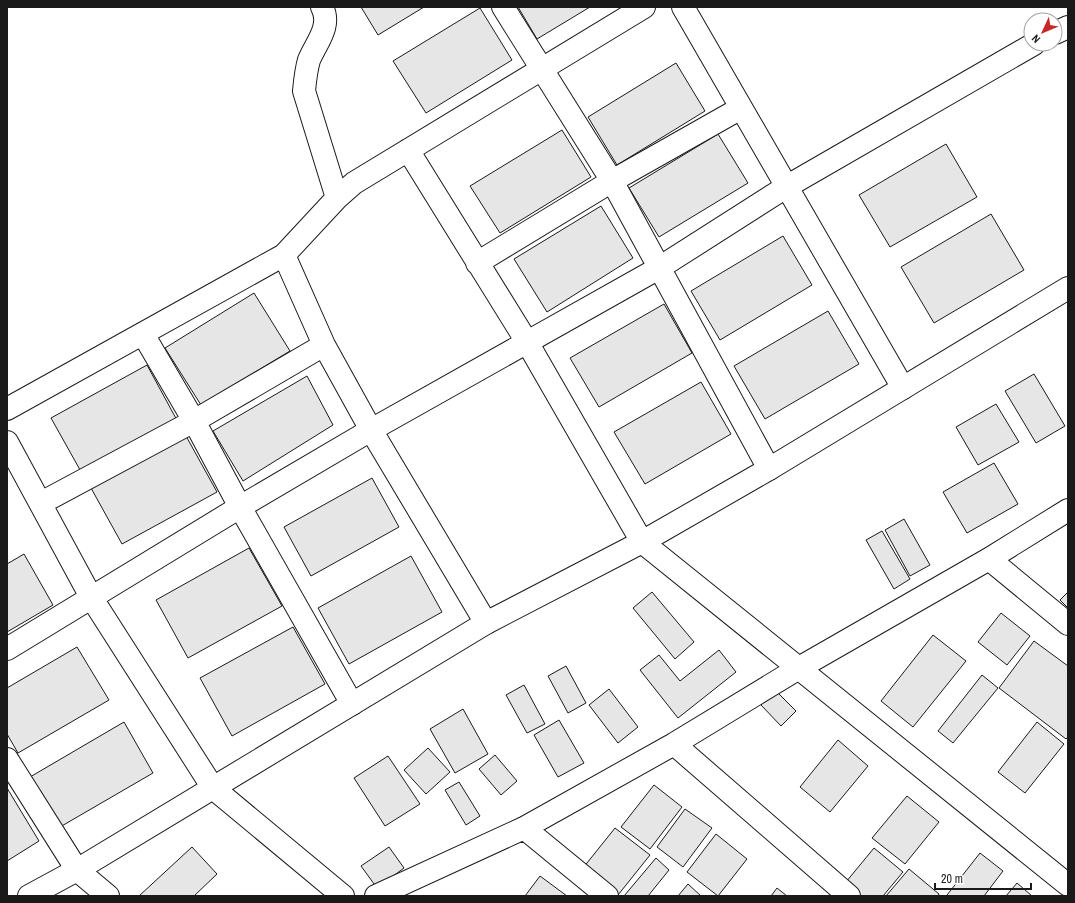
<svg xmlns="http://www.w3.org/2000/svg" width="1075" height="903" font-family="'Archivo Narrow',sans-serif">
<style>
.building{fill:#e6e6e6;stroke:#1a1a1a}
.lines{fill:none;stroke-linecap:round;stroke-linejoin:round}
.street-casing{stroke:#1a1a1a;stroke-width:24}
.secondary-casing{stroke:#1a1a1a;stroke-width:24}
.street{stroke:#fff;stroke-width:22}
.secondary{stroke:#fff;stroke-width:22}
</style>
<rect width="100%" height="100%" fill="#fff"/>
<path class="building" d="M361 7H424L378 35Z
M518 7H590L537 39Z
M480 8 512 60 426 113 393 61Z
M676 63 705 111 617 165 588 117Z
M562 130 591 177 500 233 470 186Z
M718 134 748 183 659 237 629 188Z
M946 144 977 197 890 247 859 195Z
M601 206 633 258 547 312 514 259Z
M991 214 1024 270 934 323 901 267Z
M783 236 812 285 720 340 691 291Z
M254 293 290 351 201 405 165 348Z
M664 304 692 353 599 407 570 358Z
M828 311 859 364 765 419 734 366Z
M147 365 179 424 84 477 51 418Z
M1034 374 1065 426 1036 443 1005 391Z
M307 376 333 425 243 481 213 431Z
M701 382 731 434 645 484 614 432Z
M996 404 1019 442 978 465 956 427Z
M186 436 217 492 122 544 91 488Z
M994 463 1018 504 967 533 943 492Z
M372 478 399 527 311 576 284 527Z
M904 519 930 565 910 576 885 530Z
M882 531 910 579 894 589 866 540Z
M249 548 282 606 188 658 156 600Z
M24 554 53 605 7 632V564Z
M411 556 442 612 349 664 318 608Z
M652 592 694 642 675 659 633 608Z
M1068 592V608L1060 600Z
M1001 613 1030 636 1007 665 978 642Z
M293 627 325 684 232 736 200 678Z
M933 635 966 661 913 727 881 701Z
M1034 641 1068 666V737L1066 739 999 688Z
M77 647 109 700 18 753 7 734V688Z
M719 650 736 672 678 718 640 670 659 655 680 681Z
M566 666 586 703 568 713 548 676Z
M982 675 998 688 953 743 938 731Z
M524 685 545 724 527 733 506 695Z
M609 689 638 727 618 743 589 705Z
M775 690 796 711 781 726 761 705Z
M463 709 488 754 455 773 430 729Z
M559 720 584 763 558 777 534 735Z
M124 722 153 773 60 827 30 777Z
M1037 722 1064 744 1025 793 998 772Z
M838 740 868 766 830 812 800 787Z
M428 748 450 772 426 794 404 770Z
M495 755 517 781 501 795 479 769Z
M388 756 420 804 385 826 354 778Z
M459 782 480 816 466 825 445 790Z
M654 785 682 807 650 849 621 827Z
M7 788 39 841 7 861Z
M907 796 939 822 905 864 872 838Z
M685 809 712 828 683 867 657 847Z
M615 828 650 855 618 895 583 868Z
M716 834 747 859 718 896 687 872Z
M192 847 217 874 194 896H139Z
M389 847 404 868 377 888 361 866Z
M874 848 903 872 883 896H851L841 888Z
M980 853 1003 871 984 896H948L947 895Z
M656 858 669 870 648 896H624Z
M909 869 939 894 938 896H886Z
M540 876 567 896H525Z
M1017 883 1032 896H1006Z
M688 884 701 896H678Z
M777 888 787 896H771Z"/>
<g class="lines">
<defs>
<path id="street" d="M322 7C332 26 316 43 309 60 306 70 305 81 304 91L337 198
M503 7 612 181 769 469
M683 7 903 388
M1055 33 1068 27
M408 150 527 342 642 542 1068 885
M284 255 324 345 371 430 486 623
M477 263 612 181 741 108
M143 334 194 421 240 507 352 704
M7 409 284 255 337 198 354 183 644 7
M7 442 91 597 213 788 343 896
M41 503 194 421 324 345
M989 559 1068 624
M7 649 240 507 371 430 659 268 786 187 1034 44
M674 744 849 896
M7 759 77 870 108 896
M524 828 674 744 799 668 989 559 1068 510
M376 896 524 828 607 896"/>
<path id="secondary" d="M29 896 77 870 486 623 642 542 769 469 1068 288"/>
</defs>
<use href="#street" class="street-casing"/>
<use href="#secondary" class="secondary-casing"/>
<use href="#street" class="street"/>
<use href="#secondary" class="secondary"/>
</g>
<rect width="1075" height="903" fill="none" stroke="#1a1a1a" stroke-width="16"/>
<g transform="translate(1043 32) rotate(226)"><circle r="19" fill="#ffffff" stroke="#a3a3a3"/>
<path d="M0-3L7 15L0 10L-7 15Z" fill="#c62828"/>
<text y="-6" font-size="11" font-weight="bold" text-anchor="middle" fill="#1a1a1a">N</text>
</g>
<path d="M935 883v6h96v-6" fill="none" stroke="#1a1a1a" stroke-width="2"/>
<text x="941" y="883" font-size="12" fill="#1a1a1a" stroke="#ffffff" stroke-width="3" paint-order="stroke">20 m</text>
</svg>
